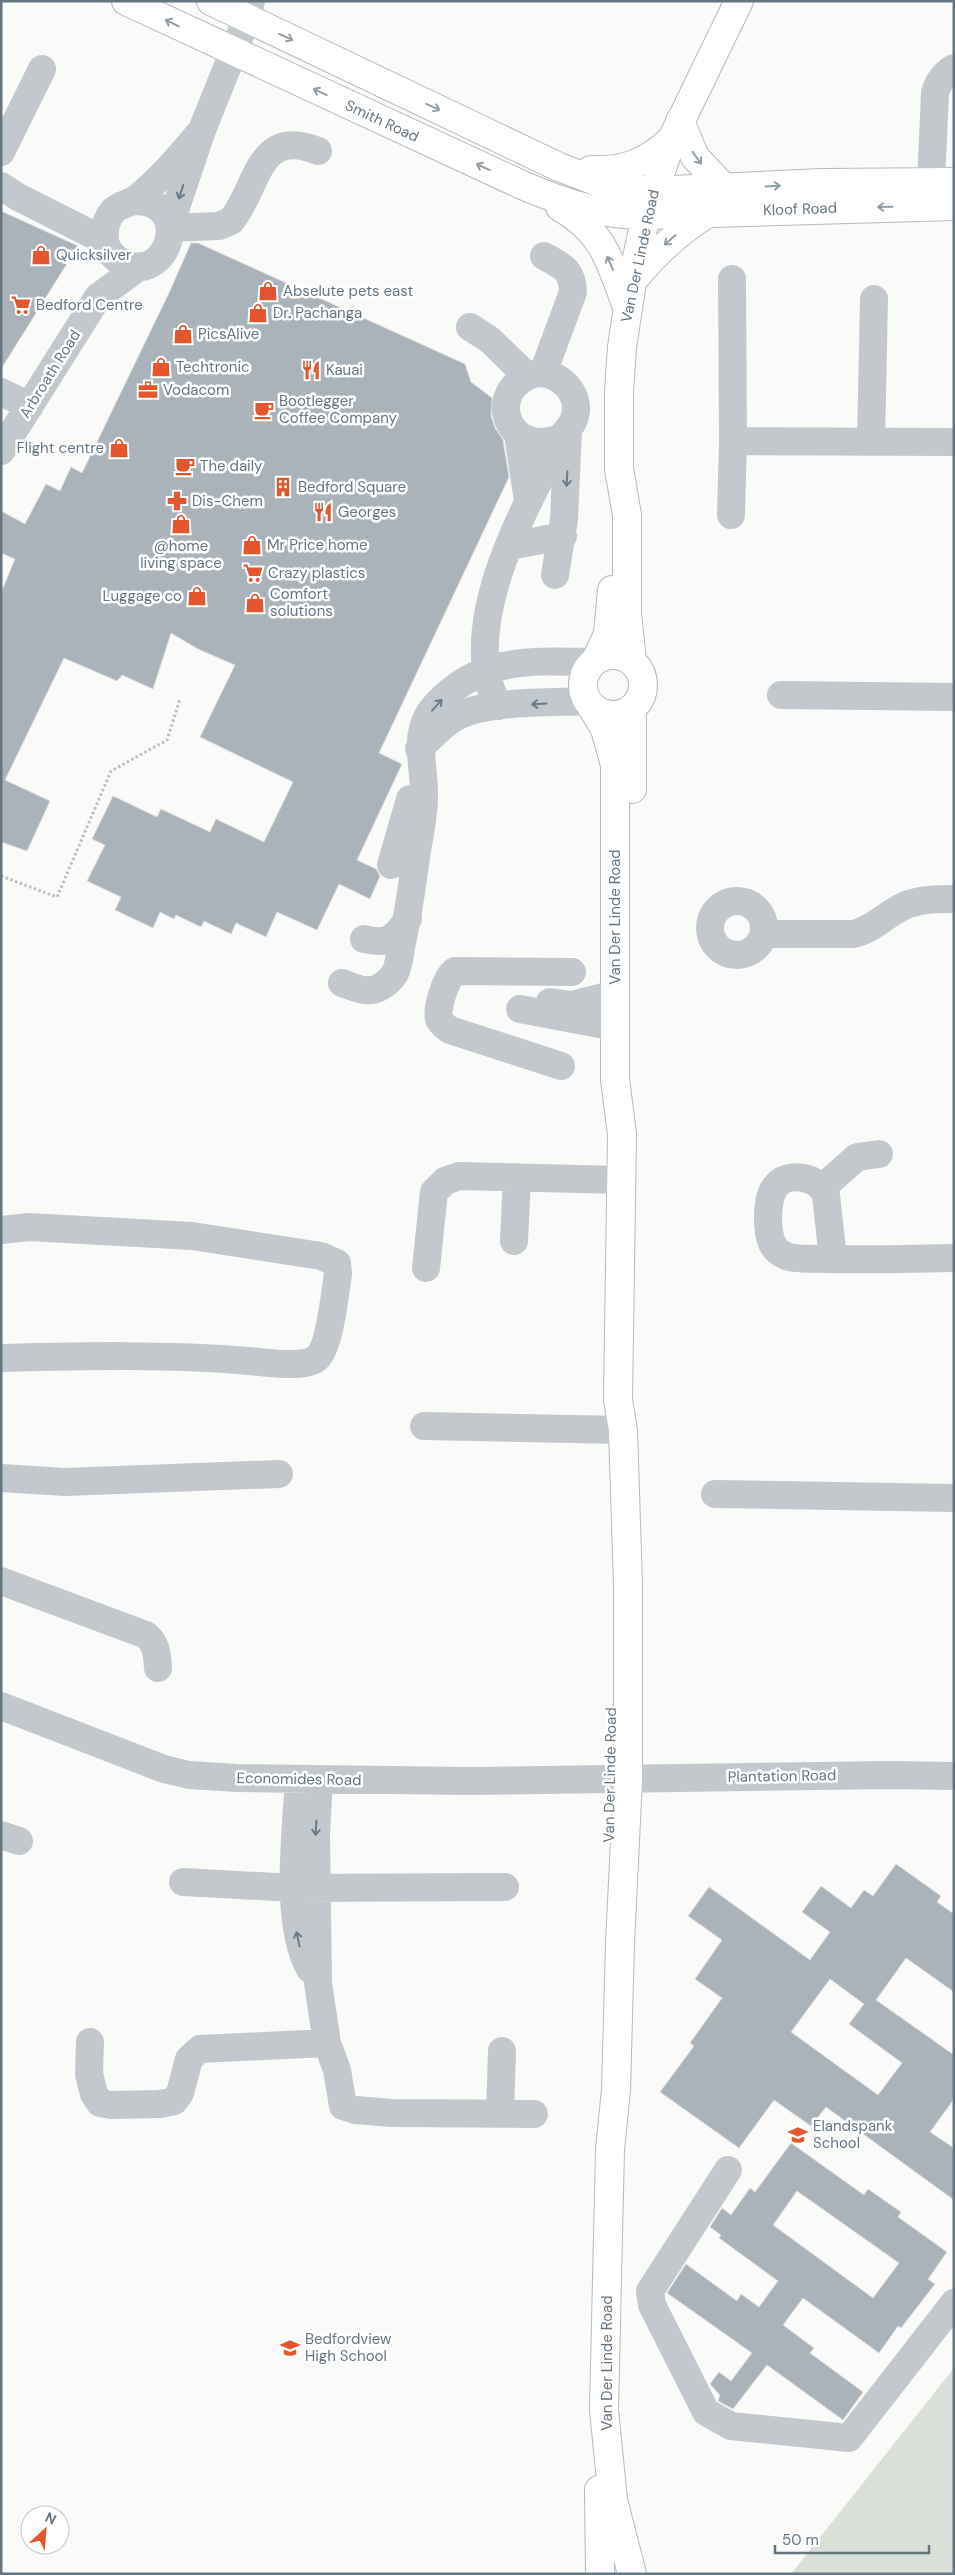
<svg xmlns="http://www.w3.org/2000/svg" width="955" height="2575" font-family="'DM Sans',sans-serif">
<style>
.green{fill:#dadfd7}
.building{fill:#aab3b9;stroke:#dcdcda;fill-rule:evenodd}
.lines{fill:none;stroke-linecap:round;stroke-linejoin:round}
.major-casing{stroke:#b5babe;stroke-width:30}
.path{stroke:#bbbfc2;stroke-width:3;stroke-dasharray:2.5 2.5;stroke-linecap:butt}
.minor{stroke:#c3c8cc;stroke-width:28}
.major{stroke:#fff;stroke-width:28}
.oneway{stroke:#939fa8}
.oneway2{stroke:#6a7a87}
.labels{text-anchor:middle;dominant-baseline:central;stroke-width:5;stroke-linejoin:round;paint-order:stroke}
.street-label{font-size:15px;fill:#657683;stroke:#fff}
.poi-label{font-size:15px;fill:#657683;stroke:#fff;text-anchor:start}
</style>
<rect width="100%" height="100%" fill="#fafaf8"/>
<path class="green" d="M954 2368V2574H791Z"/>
<path class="building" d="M1 211 78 246 1 369Z
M191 243H198L465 364 471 382 492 398 491 416 495 428 503 440 509 477 379 753 402 764 357 860 376 869 380 876 370 899 339 884 317 930 277 912 266 937 236 923 231 934 204 921 201 927 176 915 174 919 160 912 153 928 115 910 121 897 87 881 105 845 92 839 113 796 157 817 161 809 210 832 216 819 264 842 293 782 200 737 235 665 198 649 171 633 153 689 122 675 117 681 64 658 5 780 50 801 27 851 1 842V593L15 559 1 553V511L25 524 46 484 60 491 71 467 82 473 169 293Z
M896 1864 941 1896 937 1902 954 1914V1992L906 1958 876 2000 954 2055V2099L930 2132 954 2148V2200L826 2107 811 2126 774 2100 739 2148 660 2092 694 2046 690 2043 722 1998 695 1979 722 1940 688 1916 709 1887 810 1960 830 1932 802 1912 821 1886 851 1908 864 1890 873 1896ZM830 1979 864 2004 849 2024 902 2063 878 2095 791 2032Z
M791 2143 864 2195 868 2189 901 2212 898 2217 947 2252 928 2279 935 2284 901 2328 898 2326 879 2353 803 2298 783 2325 814 2348 810 2353 863 2392 843 2420 767 2365 733 2409 718 2401 720 2395 710 2384 719 2372 731 2381 752 2353 667 2293 686 2264 737 2301 741 2294 759 2307 778 2281 719 2238 721 2235 710 2227 722 2208 731 2215 750 2188 755 2192ZM797 2191 899 2263 873 2298 773 2225Z"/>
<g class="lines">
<defs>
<path id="major" d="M126 1 522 185C564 203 599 215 646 215L954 206
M211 1 559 167 601 183 652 191 822 183 954 182
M680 121 695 157 724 188
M591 170C624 172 648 162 672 139
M560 207C605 233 610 262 627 307
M634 279C656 252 679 231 708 213
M583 685a30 30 0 1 1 60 0a30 30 0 1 1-60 0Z
M596 660 608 634 612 590
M632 661 627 614V515L619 469V392L622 347 632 282 646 215 672 139 739 1
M590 704 605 729 615 765V1079L622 1134 618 1400 623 1430 628 1585V1779L620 1943 616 2090 610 2149 604 2410 613 2500 632 2574
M632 789V708
M599 2490 600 2574"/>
</defs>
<use href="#major" class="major-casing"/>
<path class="path" d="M1 876 57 897 111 771 167 740 180 699"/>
<path class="minor" d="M1 152 42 69
M1 186 18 197 105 241
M134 201C198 201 165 291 120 261 113 257 106 249 105 240 104 230 106 219 113 211 120 204 129 204 136 199 161 179 182 154 202 130
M930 205 935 93C938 82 943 74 954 68
M170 225 202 130 247 18 251 1
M170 228 219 226 231 221C259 187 257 126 318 151
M470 327 490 340 527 376
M543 373 573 292C572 269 563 267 544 256
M1 392 30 406
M518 434 528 501
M733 441 954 442
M871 442 874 299
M1 451 98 297 140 266
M731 515 733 441 732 279
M510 546 563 536
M555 575 564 519 568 430
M781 695 954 697
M498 706C494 695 487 683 486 670 477 600 518 521 550 459 553 453 556 445 560 439 567 429 575 424 576 410 577 385 548 365 526 377 485 399 512 458 560 438
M419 749C430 738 441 726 454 718 485 700 551 703 588 701
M391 865 410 799
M710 928a27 27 0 1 1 54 0a27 27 0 1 1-54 0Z
M765 934H853C873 930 886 914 904 906 919 899 938 899 954 899
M364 939C388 945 394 939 408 919
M342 983C356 988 369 995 382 986 387 983 392 978 395 973 399 965 400 955 401 947 408 917 412 887 416 857 419 837 424 817 424 797 425 765 411 732 435 706 480 656 533 661 593 662
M550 1002 571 1005 615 994
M520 1009 615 1027
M561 1066 450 1030C446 1027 441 1024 439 1019 436 1009 446 977 455 971L572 972
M822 1188 857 1157 879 1154
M1 1230 29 1227 192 1236 321 1256 337 1263 338 1274C335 1292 330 1347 317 1358 304 1369 265 1362 249 1361 167 1354 84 1356 1 1358
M514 1241 517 1177
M833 1259 826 1195C820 1177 787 1170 775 1187 766 1199 765 1238 776 1249 778 1252 785 1256 789 1257 800 1260 815 1258 827 1259 869 1260 912 1259 954 1258
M426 1268 434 1192 445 1181 459 1176 621 1180
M424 1426 623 1430
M1 1478 65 1482 279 1474
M715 1494 954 1498
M1 1581 146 1635C157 1644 157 1655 158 1668
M1 1706 164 1769 189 1775 237 1778 470 1781 890 1775 954 1776
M299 1779C296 1832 284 1923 310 1969
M319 1779 316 1835 318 1983 327 2043 337 2070 343 2106 355 2110 392 2113 534 2114
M1 1835 19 1841
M183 1882 295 1888 505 1887
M90 2042 89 2074 94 2094 100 2103 111 2105 160 2104 174 2101 180 2093 189 2059 200 2049 327 2043
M500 2113 502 2051
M728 2170 650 2291 652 2305 706 2412 731 2426 849 2438 954 2303"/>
<use href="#major" class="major"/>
</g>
<defs><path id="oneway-shaft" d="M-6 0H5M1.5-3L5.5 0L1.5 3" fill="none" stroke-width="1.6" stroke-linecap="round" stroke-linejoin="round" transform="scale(1.25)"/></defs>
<g class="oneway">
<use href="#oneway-shaft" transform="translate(172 23) rotate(-154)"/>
<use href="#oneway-shaft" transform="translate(286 37) rotate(25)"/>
<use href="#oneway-shaft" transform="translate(320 92) rotate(-155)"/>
<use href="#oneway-shaft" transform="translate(433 107) rotate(25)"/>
<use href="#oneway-shaft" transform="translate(697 158) rotate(54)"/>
<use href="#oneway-shaft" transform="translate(483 167) rotate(-155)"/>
<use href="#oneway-shaft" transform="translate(773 186) rotate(-3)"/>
<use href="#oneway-shaft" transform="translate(885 207) rotate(179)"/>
<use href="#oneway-shaft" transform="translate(670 240) rotate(139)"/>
<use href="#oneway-shaft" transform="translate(610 263) rotate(-113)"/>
</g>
<g class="oneway2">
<use href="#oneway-shaft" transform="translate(181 192) rotate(108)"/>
<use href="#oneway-shaft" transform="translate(567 479) rotate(93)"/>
<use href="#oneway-shaft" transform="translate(539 704) rotate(177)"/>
<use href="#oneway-shaft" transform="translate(437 705) rotate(-48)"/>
<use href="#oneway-shaft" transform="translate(316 1828) rotate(93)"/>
<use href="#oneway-shaft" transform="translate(298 1939) rotate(-102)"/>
</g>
<defs>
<symbol id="shop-bare" viewBox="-9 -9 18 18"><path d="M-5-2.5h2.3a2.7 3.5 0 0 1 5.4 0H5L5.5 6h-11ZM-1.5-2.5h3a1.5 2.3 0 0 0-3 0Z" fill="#e4572e" stroke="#fff" stroke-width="2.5" paint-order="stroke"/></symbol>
<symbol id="supermarket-bare" viewBox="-9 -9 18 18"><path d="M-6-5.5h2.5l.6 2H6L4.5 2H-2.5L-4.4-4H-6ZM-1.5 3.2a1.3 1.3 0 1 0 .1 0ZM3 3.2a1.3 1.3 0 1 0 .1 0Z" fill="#e4572e" stroke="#fff" stroke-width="2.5" paint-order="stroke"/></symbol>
<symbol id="restaurant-bare" viewBox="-9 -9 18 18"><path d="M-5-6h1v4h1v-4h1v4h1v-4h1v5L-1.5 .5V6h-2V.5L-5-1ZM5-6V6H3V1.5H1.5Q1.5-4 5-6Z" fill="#e4572e" stroke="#fff" stroke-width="2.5" paint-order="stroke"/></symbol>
<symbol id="office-bare" viewBox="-9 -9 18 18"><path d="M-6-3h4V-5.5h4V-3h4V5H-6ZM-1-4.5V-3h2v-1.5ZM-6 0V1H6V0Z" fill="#e4572e" stroke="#fff" stroke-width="2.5" paint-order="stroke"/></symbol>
<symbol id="cafe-bare" viewBox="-9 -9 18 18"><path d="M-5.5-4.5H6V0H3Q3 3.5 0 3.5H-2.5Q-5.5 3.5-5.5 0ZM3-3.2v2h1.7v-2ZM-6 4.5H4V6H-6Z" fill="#e4572e" stroke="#fff" stroke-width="2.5" paint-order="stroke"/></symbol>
<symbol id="building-bare" viewBox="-9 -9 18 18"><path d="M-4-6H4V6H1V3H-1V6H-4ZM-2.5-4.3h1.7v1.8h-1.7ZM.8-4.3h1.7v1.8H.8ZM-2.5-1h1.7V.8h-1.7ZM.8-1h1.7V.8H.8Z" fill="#e4572e" stroke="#fff" stroke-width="2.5" paint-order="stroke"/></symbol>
<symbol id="pharmacy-bare" viewBox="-9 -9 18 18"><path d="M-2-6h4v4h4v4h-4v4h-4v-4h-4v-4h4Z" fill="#e4572e" stroke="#fff" stroke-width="2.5" paint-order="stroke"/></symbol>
<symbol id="school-bare" viewBox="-9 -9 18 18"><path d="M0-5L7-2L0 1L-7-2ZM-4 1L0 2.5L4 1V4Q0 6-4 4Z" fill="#e4572e" stroke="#fff" stroke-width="2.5" paint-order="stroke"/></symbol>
</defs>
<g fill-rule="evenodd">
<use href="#shop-bare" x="27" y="241" width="28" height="28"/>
<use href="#shop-bare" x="254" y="277" width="28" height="28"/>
<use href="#supermarket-bare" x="7" y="291" width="28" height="28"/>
<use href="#shop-bare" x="244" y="299" width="28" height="28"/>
<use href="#shop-bare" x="169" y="320" width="28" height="28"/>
<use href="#shop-bare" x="147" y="353" width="28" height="28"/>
<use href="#restaurant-bare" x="297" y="356" width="28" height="28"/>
<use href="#office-bare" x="134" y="376" width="28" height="28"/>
<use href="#cafe-bare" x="250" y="396" width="28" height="28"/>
<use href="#shop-bare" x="105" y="434" width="28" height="28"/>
<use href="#cafe-bare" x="171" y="452" width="28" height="28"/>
<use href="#building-bare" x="269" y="473" width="28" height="28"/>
<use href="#pharmacy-bare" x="163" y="487" width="28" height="28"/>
<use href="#restaurant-bare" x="309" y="498" width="28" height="28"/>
<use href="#shop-bare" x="167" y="510" width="28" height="28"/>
<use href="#shop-bare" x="238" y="531" width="28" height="28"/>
<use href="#supermarket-bare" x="239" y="559" width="28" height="28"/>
<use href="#shop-bare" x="183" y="582" width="28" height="28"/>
<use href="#shop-bare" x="241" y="589" width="28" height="28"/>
<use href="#school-bare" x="784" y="2121" width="28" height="28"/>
<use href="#school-bare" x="276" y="2334" width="28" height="28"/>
</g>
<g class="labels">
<g class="street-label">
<text transform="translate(382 121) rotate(25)">Smith Road</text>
<text transform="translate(800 209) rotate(-2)">Kloof Road</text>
<text transform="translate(640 256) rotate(-78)">Van Der Linde Road</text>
<text transform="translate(50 374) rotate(-58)">Arbroath Road</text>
<text transform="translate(615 917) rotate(-90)">Van Der Linde Road</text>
<text transform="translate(610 1775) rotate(-89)">Van Der Linde Road</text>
<text transform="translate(782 1776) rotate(-1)">Plantation Road</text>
<text transform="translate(299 1779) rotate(1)">Economides Road</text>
<text transform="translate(607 2363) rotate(-90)">Van Der Linde Road</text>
</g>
<g class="poi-label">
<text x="56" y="255">Quicksilver</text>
<text x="283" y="291">Abselute pets east</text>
<text x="36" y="305">Bedford Centre</text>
<text x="273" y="313">Dr. Pachanga</text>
<text x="198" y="334">PicsAlive</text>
<text x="176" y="367">Techtronic</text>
<text x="326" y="370">Kauai</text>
<text x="163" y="390">Vodacom</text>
<text x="279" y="401">Bootlegger<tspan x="279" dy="17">Coffee Company</tspan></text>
<text x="104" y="448" text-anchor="end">Flight centre</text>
<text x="200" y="466">The daily</text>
<text x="298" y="487">Bedford Square</text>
<text x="192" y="501">Dis-Chem</text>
<text x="338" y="512">Georges</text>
<text x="267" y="545">Mr Price home</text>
<text x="181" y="546" text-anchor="middle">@home<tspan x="181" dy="17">living space</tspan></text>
<text x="268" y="573">Crazy plastics</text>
<text x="270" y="594">Comfort<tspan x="270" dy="17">solutions</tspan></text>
<text x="182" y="596" text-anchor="end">Luggage co</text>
<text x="813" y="2126">Elandspank<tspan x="813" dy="17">School</tspan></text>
<text x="305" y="2339">Bedfordview<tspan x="305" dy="17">High School</tspan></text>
</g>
</g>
<rect width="955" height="2575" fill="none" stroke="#657683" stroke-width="5"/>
<g transform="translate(45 2530) rotate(26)"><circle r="24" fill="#ffffff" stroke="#c1c8cd"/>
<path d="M0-4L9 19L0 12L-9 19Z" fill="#e4572e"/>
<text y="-8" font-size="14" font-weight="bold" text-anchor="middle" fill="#657683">N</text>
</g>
<path d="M775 2545v8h154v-8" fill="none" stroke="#657683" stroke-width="2.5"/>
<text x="782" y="2545" font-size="15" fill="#657683" stroke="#ffffff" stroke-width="4" paint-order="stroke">50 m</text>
</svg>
